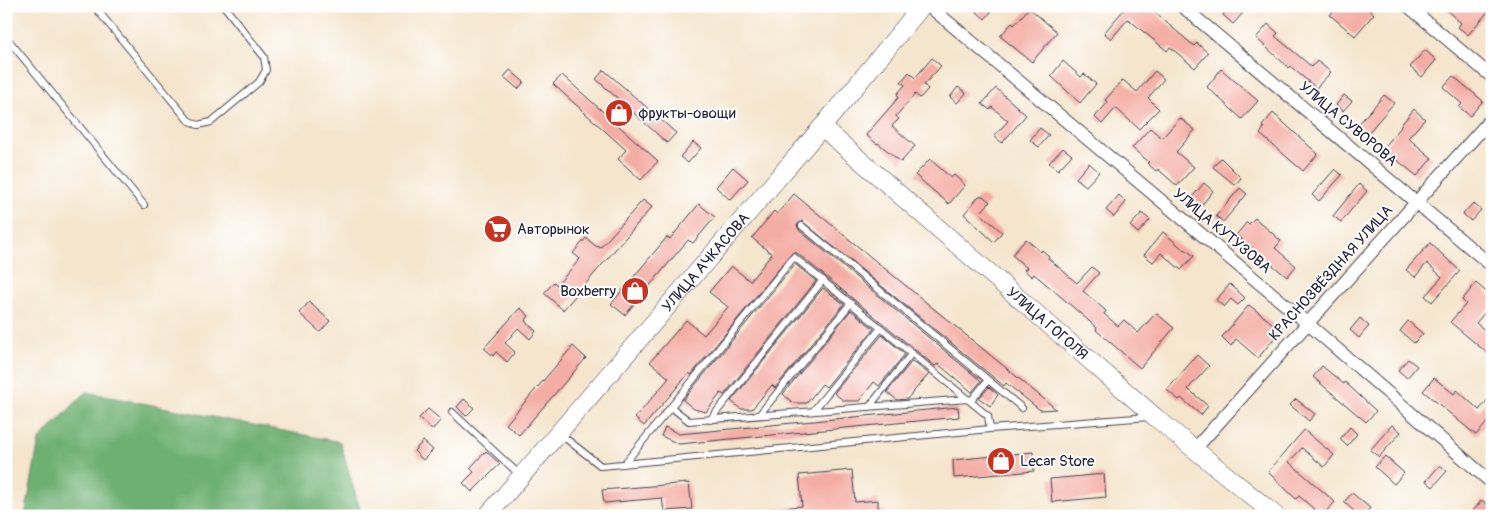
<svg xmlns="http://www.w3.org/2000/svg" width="1498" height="522" font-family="Pangolin,sans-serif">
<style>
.forest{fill:#6eb072;stroke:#486956}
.building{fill:#f4ada4}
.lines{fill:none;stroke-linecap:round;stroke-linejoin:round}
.lane-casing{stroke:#423f51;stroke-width:8}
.street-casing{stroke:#423f51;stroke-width:14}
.secondary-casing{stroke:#423f51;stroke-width:19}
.lane{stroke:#fff;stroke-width:6}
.street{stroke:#fff;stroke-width:12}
.secondary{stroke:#fff;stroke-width:18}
.labels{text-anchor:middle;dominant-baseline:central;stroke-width:4;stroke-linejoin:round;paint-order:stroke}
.poi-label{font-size:15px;fill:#22223b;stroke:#fff;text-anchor:start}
.street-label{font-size:15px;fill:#22223b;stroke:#fff}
</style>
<rect width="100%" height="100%" fill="#fff"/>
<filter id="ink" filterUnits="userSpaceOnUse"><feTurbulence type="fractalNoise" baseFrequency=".02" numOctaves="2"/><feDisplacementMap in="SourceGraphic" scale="10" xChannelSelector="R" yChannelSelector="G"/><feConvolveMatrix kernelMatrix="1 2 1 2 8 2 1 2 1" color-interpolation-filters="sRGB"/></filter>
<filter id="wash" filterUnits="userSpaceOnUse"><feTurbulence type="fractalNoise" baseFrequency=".0096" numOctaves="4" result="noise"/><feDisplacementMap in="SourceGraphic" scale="20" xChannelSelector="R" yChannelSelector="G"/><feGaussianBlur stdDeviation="1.12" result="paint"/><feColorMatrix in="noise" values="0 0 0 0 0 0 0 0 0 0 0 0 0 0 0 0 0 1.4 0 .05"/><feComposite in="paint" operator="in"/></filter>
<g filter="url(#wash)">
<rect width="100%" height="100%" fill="#f4e5cc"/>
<path class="forest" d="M86 392 340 442 362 516H25L39 440Z"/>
<g id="blocks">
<path class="building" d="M970 6H996L985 19Z
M1127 6H1147L1194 46 1197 43 1208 53 1195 68 1170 47 1167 51 1128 19 1111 39 1104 33Z
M1230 6H1249L1233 24 1223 15Z
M1338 6H1364L1374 14 1355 36 1330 15Z
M1442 6H1492V7L1468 35 1458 27 1461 23Z
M1029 8 1057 32 1032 62 1000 36 1012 23 1014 25Z
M1268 24 1278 33 1275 36 1312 67 1317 61 1331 72 1316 88 1290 66 1289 68 1256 38Z
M1425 50 1436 60 1422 77 1410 67Z
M932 58 941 66 924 85 928 89 920 98 915 94 896 116 899 119 892 126 915 146 901 162 878 143 877 144 866 135 899 97 897 94 905 85 901 82 909 72 915 78Z
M1063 61 1081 77 1084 74 1096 84 1080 103 1051 76Z
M1221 69 1258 101 1242 119 1207 87Z
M510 70 524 82 518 89 504 77Z
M604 70 676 133 667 143 596 79Z
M1155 71 1164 79 1148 98 1159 109 1139 129 1117 109H1115L1102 124 1095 117 1108 102 1105 100 1123 80 1137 92Z
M562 75 658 161 641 180 618 159 626 150 553 84Z
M1453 76 1483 101 1470 116 1459 107 1462 104 1443 87Z
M958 87 966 93 957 103 950 97Z
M996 88 1026 115 1002 143 994 136 1008 121 992 107 990 110 982 104Z
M1344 95 1352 101 1343 111 1336 105Z
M1384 95 1394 103 1367 134 1357 126Z
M1414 109 1425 119 1408 138 1432 158 1417 176 1383 149 1401 127 1400 126Z
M1273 113 1318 154 1303 171 1260 134 1264 128 1262 126Z
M1180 118 1195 130 1176 152 1194 167 1177 186 1158 169 1156 171 1147 163 1149 162 1132 148 1150 128 1162 138Z
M1040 128 1049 135 1039 147 1030 140Z
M693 142 701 148 688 163 680 157Z
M1063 148 1072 155 1058 170 1049 163Z
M1221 158 1241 178 1235 185 1213 167Z
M930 159 951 178 954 175 965 185 949 204 915 175Z
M1089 163 1099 172 1086 186 1076 178Z
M733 167 748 180 730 200 716 187Z
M1335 169 1342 175 1319 201 1312 195Z
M1204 183 1213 191 1201 206 1191 198Z
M1359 184 1367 191 1341 222 1333 216Z
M1240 188 1247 194 1223 222 1216 216Z
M794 194 811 208 1056 409 1040 410 1006 383 1004 386 802 221 797 225 799 230 981 381 972 392 938 364 935 366 797 253 793 252 691 375 689 373 644 426 635 418 669 378 650 362 686 320 704 335 728 307 709 292 731 266 750 281 772 254 752 238 774 211 777 214Z
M1119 195 1126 202 1114 217 1106 210Z
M979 196H983L990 202 980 213 1002 232 994 242 964 214Z
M643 200 652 207 563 310 544 293 554 282 557 285 580 259 573 253 586 238 597 247 598 246 600 248Z
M1473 203 1481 210 1471 221 1463 214Z
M699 204 715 217 693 243 688 240 625 315 611 304 667 237 670 239Z
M1142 213 1150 220 1138 233 1130 226Z
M1255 218 1281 241 1275 248 1296 266 1287 277 1236 235 1247 222 1249 224Z
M1163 232 1184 250 1185 249 1194 256 1181 270 1161 253 1153 262 1144 255Z
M1026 239 1041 252 1042 250 1049 256 1048 258 1077 283 1092 267 1099 273 1083 291 1106 311 1104 314 1118 326 1124 320 1138 333 1156 313 1174 328 1140 368 1096 330 1097 328 1052 289 1034 274 1032 277 1024 270 1027 268 1012 255Z
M1430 243 1460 271 1432 302 1425 296 1442 277 1427 263 1415 277 1406 270Z
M795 264 816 281 724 395 721 393 706 412 694 409 683 400Z
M1476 283 1492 297V304L1476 323 1492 336V357L1450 322 1466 304 1462 300Z
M1230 284 1245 298 1238 305 1231 299 1224 307 1216 300Z
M823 288 844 304 775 388 772 385 752 409H741L731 401Z
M309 302 330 321 320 332 299 313Z
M1249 305 1281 330 1258 358 1236 339 1231 346 1222 337Z
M520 308 529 316 525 321 536 331 530 339 518 328 505 343 515 352 507 362 496 352 493 356 484 348Z
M851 310 874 329 826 387 822 384 807 403H793L783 394Z
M1360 318 1369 326 1359 338 1350 330Z
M1408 321 1423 334 1414 343 1400 331Z
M882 335 905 354 879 386 874 382 859 401H844L834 393Z
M573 346 586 358 519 435 506 424Z
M1197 355 1209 366 1188 389 1208 406 1201 415 1181 398 1179 400 1167 390Z
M1408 359 1417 366 1407 378 1398 370Z
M912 361 929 374 907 399 897 400 887 392Z
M1322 366 1344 384 1345 382 1376 411 1366 422 1313 377Z
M1434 378 1454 394 1457 390 1479 410 1492 395V417L1476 435 1423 391Z
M989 387 998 395 990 406 979 398Z
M464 399 474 408 466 416 457 407Z
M1296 399 1315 414 1309 421 1290 405Z
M958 407 959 417 679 444 661 436 665 427 679 434Z
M428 409 441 420 432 430 419 418Z
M1392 425 1401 432 1379 457 1370 450Z
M1350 427 1357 434 1347 446 1340 439Z
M1304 430 1334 455 1324 467 1302 448 1289 462 1335 502 1322 516 1299 496 1296 499 1268 472Z
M423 441 433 450 423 460 414 451Z
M486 451 500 464 472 492 463 483 474 472 470 468Z
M1033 452 1034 471 954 478 953 460Z
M1385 456 1404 473 1394 484 1375 467Z
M1440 465 1447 471 1433 487 1426 481Z
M852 470 855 502 878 500V508L891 516H773V509L802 506 799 475Z
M1104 474 1106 497 1052 502 1050 479Z
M689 483 692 509 664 511 662 498 604 503 602 490Z
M1352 493 1370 508 1364 516H1350L1354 511 1344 502Z
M1482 500 1492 508V511L1488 516H1469Z"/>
</g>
</g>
<g filter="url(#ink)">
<use href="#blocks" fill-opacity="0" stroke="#423f51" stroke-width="1"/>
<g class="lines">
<defs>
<path id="lane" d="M94 6 188 120 198 125 211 122 259 82 266 70 264 57 224 6
M6 37 144 205
M802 226 1022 408
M971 401 988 380
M671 407 689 421 968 399
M869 407 912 353
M813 411 881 328
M452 412 521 476
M759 415 851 303
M710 420 823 280
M560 434 601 466 990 429 1149 417
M624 464 794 257 988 416 990 429"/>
<path id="street" d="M929 6 1307 323 1492 483
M1182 6 1492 266
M1408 6 1492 77
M1194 450 1492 118"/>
<g id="secondary">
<path id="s1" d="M822 127 1155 417 1276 516"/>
<path id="s2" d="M487 516 822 127 922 6"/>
</g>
</defs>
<use href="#lane" class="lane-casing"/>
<use href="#street" class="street-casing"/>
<use href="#secondary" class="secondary-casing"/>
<use href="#lane" class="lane"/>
<use href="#street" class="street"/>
<use href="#secondary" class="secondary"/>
</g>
</g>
<defs>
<symbol id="shop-disc" viewBox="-11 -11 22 22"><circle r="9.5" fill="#c8321e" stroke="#fff"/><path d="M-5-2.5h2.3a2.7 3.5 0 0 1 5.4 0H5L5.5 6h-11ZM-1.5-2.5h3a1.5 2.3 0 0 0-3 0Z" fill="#fff"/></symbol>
<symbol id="supermarket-disc" viewBox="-11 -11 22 22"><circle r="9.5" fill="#c8321e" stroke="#fff"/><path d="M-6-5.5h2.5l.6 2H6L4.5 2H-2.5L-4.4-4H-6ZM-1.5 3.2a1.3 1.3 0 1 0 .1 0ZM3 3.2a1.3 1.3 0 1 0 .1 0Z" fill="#fff"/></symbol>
</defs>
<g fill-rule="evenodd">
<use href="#shop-disc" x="603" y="97" width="32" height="32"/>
<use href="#supermarket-disc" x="482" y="213" width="32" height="32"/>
<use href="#shop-disc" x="619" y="275" width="32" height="32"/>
<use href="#shop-disc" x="985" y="445" width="32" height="32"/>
</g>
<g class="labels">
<g class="poi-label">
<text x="638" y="113">фрукты-овощи</text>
<text x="517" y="229">Авторынок</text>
<text x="616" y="291" text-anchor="end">Boxberry</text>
<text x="1020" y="461">Lecar Store</text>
</g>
<g class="street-label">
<text transform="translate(1348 124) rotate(40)">УЛИЦА СУВОРОВА</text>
<text transform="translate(1222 231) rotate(40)">УЛИЦА КУТУЗОВА</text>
<text stroke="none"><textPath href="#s2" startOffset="335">УЛИЦА АЧКАСОВА</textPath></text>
<text transform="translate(1331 273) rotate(-48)">КРАСНОЗВЁЗДНАЯ УЛИЦА</text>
<text stroke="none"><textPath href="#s1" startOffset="299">УЛИЦА ГОГОЛЯ</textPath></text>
</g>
</g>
<rect width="1498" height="522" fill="none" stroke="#fff" stroke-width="25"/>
</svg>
